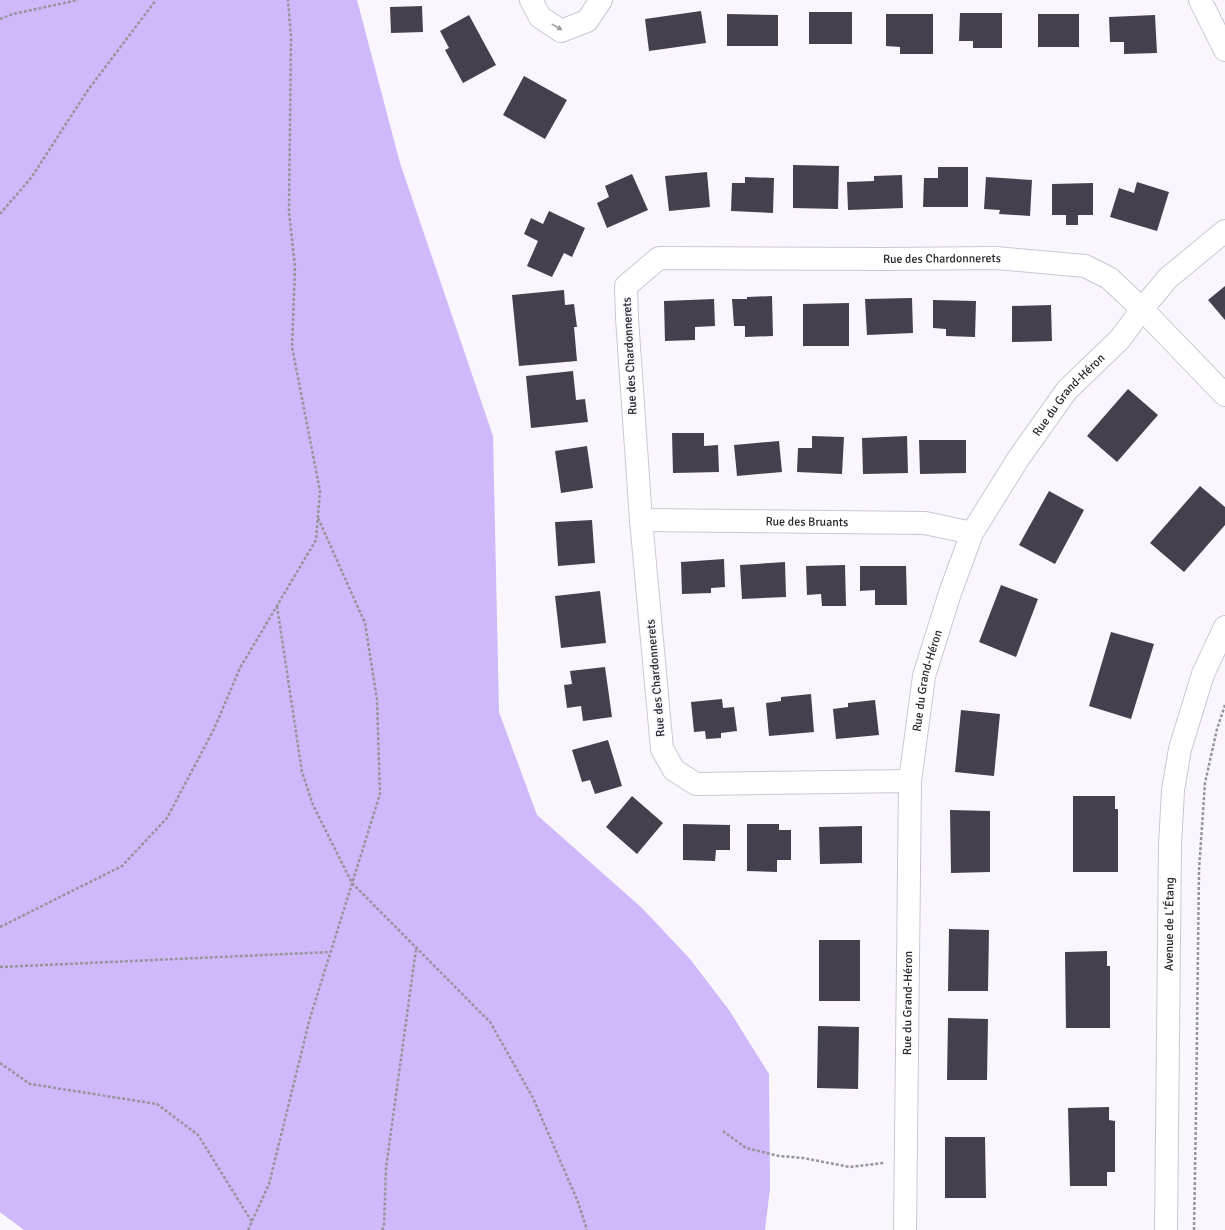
<svg xmlns="http://www.w3.org/2000/svg" width="1225" height="1230" font-family="Signika,sans-serif">
<style>
.forest{fill:#cfb9fa}
.building{fill:#45404d}
.lines{fill:none;stroke-linecap:round;stroke-linejoin:round}
.minor-casing{stroke:#cbc6d6;stroke-width:24}
.path{stroke:#97959b;stroke-width:2.5;stroke-dasharray:3 2;stroke-linecap:butt}
.minor{stroke:#fff;stroke-width:22}
.oneway{fill:#9f9ea0}
.labels{text-anchor:middle;dominant-baseline:central;stroke-width:4;stroke-linejoin:round;paint-order:stroke}
.street-label{font-size:12px;fill:#29272d;stroke:#f9f7fd}
</style>
<rect width="100%" height="100%" fill="#f9f7fd"/>
<path class="forest" d="M0 0H357L400 163 493 436 499 712 537 815 642 908 690 959 729 1010 769 1074 770 1189 765 1230H24L0 1212Z"/>
<path class="building" d="M422 6 423 32 391 33 390 7Z
M701 11 706 43 649 51 645 19Z
M809 12H852V44H809Z
M960 13H1002V48H973V41H959Z
M727 14 778 15V46H727Z
M886 14H933V54H900V47L886 46Z
M1038 14H1079V47H1038Z
M469 15 496 65 463 83 445 50 449 48 440 31Z
M1155 15 1157 53 1124 54V42H1110L1109 17Z
M524 76 567 100 545 139 503 115Z
M793 165 839 166 838 209 793 208Z
M938 167H968V207H923L924 178H938Z
M707 172 710 207 669 211 665 176Z
M632 174 648 210 607 228 597 203 609 197 605 186Z
M902 175 903 208 848 210 847 182 874 181V176Z
M745 177 774 178 773 213 731 211 732 183H745Z
M986 177 1032 180 1030 216 999 214 1000 210 984 209Z
M1137 182 1169 192 1157 231 1110 217 1119 188 1134 193Z
M1093 183V215H1078V225H1066V215H1052V184Z
M549 211 585 228 572 257 564 253 552 277 527 266 538 241 524 234 531 218 543 224Z
M1225 286V320L1208 300Z
M564 290 565 305 574 304 577 327H574L577 361 519 366 512 295Z
M772 296 773 336 745 337V326H734L732 299H747V297Z
M912 298 913 333 867 335 865 299Z
M714 299 715 326 695 327V340L665 341 664 301Z
M933 300 976 301 975 337 946 336V329L933 328Z
M849 303V346H803V304Z
M1051 305 1052 341 1012 342V306Z
M573 371 576 400 585 399 588 422 531 428 526 376Z
M1128 389 1158 415 1117 462 1087 436Z
M672 433H704V446L718 445 719 472 673 473Z
M812 436 844 437 842 474 797 472 798 448H812Z
M907 436 908 473 863 474 862 438Z
M919 440H966V473L920 474Z
M779 441 782 472 737 476 734 445Z
M587 446 593 488 561 493 555 451Z
M1200 486 1225 507V525L1184 572 1150 543Z
M1049 491 1084 510 1055 564 1019 545Z
M592 520 595 563 558 566 555 522Z
M724 559 725 587 711 588V593L682 594 681 562Z
M785 562 786 597 742 599 740 565Z
M845 565 846 606H822L821 594 807 595 806 566Z
M860 566H906L907 605H875V590L860 591Z
M1001 585 1038 599 1016 657 979 642Z
M600 591 606 643 561 648 555 596Z
M1111 632 1154 644 1131 719 1089 706Z
M605 667 612 717 583 721 581 706 567 708 564 685 572 684 570 671Z
M811 694 814 732 769 736 766 703 781 701V697Z
M722 699 723 708 734 707 737 731 721 733V738L706 739 705 731 694 732 691 702Z
M875 700 879 735 836 739 833 709 848 707V703Z
M961 710 1000 714 994 776 955 772Z
M608 740 622 786 595 794 590 780 582 782 572 750Z
M632 796 663 823 637 854 606 827Z
M1073 796H1115V809H1118V872H1073Z
M950 810 990 811V872L951 873Z
M683 824 730 825V850H716L715 861 683 860Z
M747 824H779V830H791V860H777V872L747 871Z
M862 826V863L820 864 819 827Z
M949 929 989 930 988 991H948Z
M819 940H860V1001H819Z
M1107 951V966H1110V1028H1066L1065 952Z
M948 1018 988 1019 987 1080H947Z
M818 1026 859 1027 858 1089 817 1088Z
M1109 1107V1120L1115 1121V1172H1107V1186H1070L1068 1108Z
M945 1137H985L986 1198H945Z"/>
<g class="lines">
<defs>
<g id="minor">
<path d="M531 0 540 17 561 31 587 21 601 0"/>
<path d="M1200 0 1225 50"/>
<path id="s1" d="M641 520 925 523 972 533"/>
<path id="s2" d="M910 781 696 784 674 770 662 749 641 520 627 318 626 286 659 258 883 259 996 258 1085 266 1109 278 1142 309 1225 395"/>
<path id="s3" d="M905 1230 910 781 924 676 950 593 972 533 1018 459 1067 390 1120 339 1142 309 1168 278 1225 231"/>
<path id="s4" d="M1166 1230 1170 845 1173 790 1180 749 1203 674 1225 627"/>
</g>
</defs>
<use href="#minor" class="minor-casing"/>
<path class="path" d="M0 19 13 14 78 0
M0 214 31 178 88 90 156 0
M277 606 302 772 313 805 352 883 490 1022 533 1098 578 1202 587 1230
M0 927 122 866 167 818 214 729 240 668 316 540 320 491 292 347 295 267 289 212 291 37 288 0
M0 967 330 952
M0 1063 30 1084 157 1104 198 1135 252 1222
M723 1131 746 1148 779 1156 803 1158 850 1167 883 1163
M248 1230 269 1184 310 1018 380 794 377 700 365 623 318 518
M382 1230 384 1226 386 1168 416 949
M1194 1230 1196 1112 1199 870 1205 783 1217 729 1225 705"/>
<use href="#minor" class="minor"/>
</g>
<defs><path id="oneway-solid" d="M-6-.8H1V-3.2L6.5 0L1 3.2V.8H-6Z"/></defs>
<use class="oneway" href="#oneway-solid" transform="translate(557 27) rotate(29)"/>
<g class="labels">
<g class="street-label">
<text stroke="none"><textPath href="#s2" startOffset="1055">Rue des Chardonnerets</textPath></text>
<text transform="translate(630 356) rotate(-93)">Rue des Chardonnerets</text>
<text stroke="none"><textPath href="#s3" startOffset="875">Rue du Grand-Héron</textPath></text>
<text stroke="none"><textPath href="#s1" startOffset="166">Rue des Bruants</textPath></text>
<text transform="translate(656 678) rotate(-95)">Rue des Chardonnerets</text>
<text stroke="none"><textPath href="#s3" startOffset="551">Rue du Grand-Héron</textPath></text>
<text stroke="none"><textPath href="#s4" startOffset="306">Avenue de L'Étang</textPath></text>
<text stroke="none"><textPath href="#s3" startOffset="227">Rue du Grand-Héron</textPath></text>
</g>
</g>
</svg>
